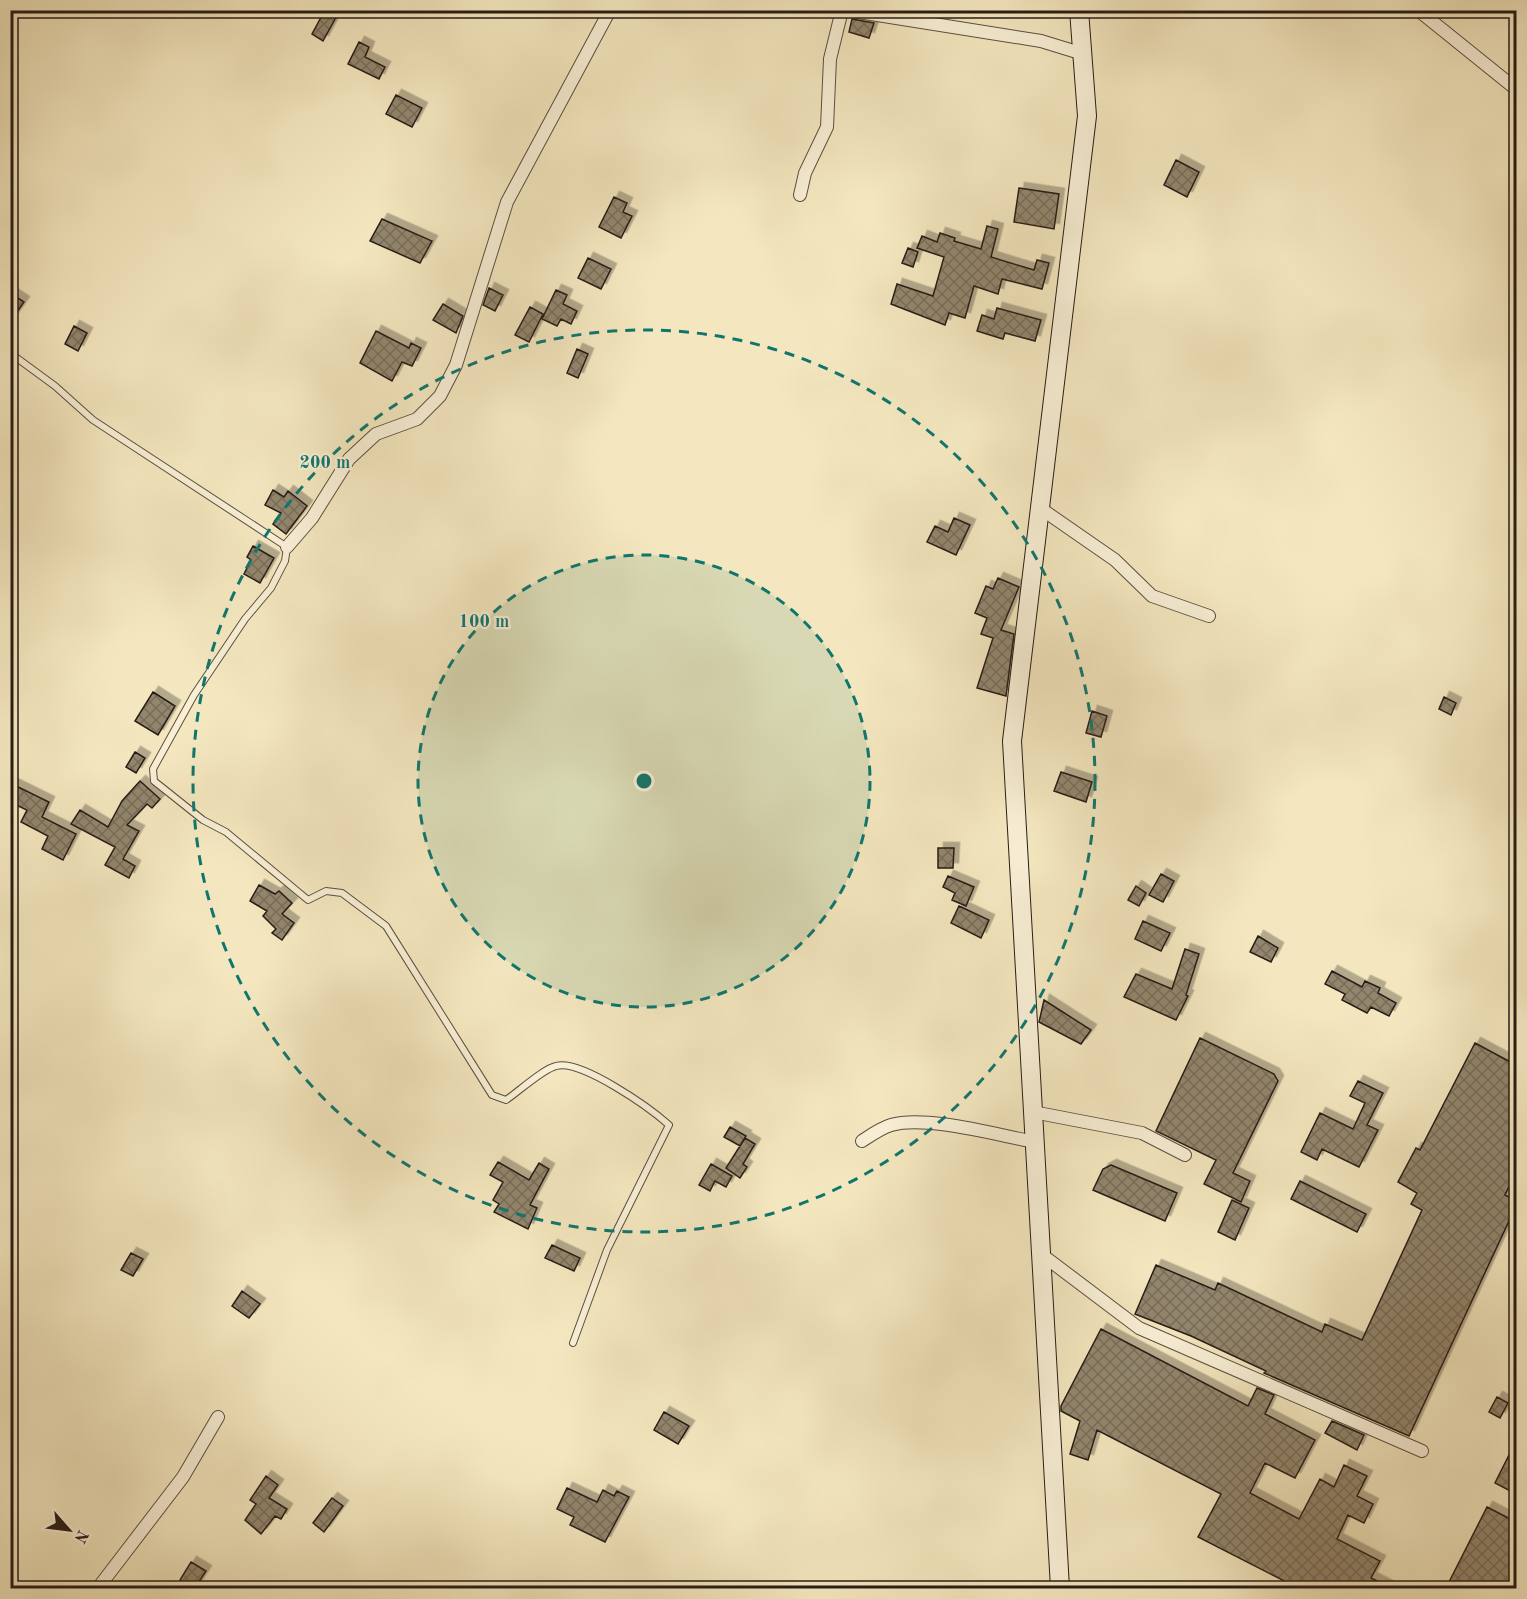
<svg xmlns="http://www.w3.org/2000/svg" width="1527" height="1599" font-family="'Old Standard TT',serif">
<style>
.building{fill:url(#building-cross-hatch);stroke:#271c16;stroke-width:1.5;filter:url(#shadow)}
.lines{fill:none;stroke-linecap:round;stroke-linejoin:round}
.lane-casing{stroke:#5a4f40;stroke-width:8}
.street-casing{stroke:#5a4f40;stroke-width:14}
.secondary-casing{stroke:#271c16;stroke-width:20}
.lane{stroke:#f8efd5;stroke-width:6}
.street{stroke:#f8efd5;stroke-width:12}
.secondary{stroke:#f8efd5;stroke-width:18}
.ring{fill:none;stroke:#0f766e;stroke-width:3;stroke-dasharray:10 8}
.centre{fill:#0f766e;stroke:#f8efd5;stroke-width:3}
.ring-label{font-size:18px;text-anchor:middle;font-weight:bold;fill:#0f766e;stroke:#f8efd5;stroke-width:4.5;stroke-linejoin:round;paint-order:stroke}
</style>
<defs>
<pattern id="building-cross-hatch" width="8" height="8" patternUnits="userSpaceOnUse" patternTransform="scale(1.5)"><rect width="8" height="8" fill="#92866e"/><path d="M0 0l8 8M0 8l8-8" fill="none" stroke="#776d59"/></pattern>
<filter id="shadow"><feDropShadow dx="5.5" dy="-5.5" stdDeviation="0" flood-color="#0004"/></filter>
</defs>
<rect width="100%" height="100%" fill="#f4e7bf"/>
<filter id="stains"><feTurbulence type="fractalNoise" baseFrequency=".00333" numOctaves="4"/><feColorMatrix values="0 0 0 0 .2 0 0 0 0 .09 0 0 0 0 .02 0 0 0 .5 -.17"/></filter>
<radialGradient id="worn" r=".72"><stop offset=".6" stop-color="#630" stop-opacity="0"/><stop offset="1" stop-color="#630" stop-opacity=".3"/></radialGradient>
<path class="building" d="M325 10H340L323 41 312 34Z
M852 19 874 23 869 38 849 32Z
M359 42 369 47 365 57 385 67 379 79 348 64Z
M396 95 422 108 412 127 386 114Z
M1176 160 1199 172 1187 197 1164 185Z
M1019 188 1059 194 1054 229 1014 222Z
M614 197 627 203 623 212 632 216 621 238 599 227Z
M382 219 432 241 420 263 370 241Z
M987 226 998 229 991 257 1034 270 1037 260 1049 263 1042 289 1002 279 998 294 974 286 965 318 949 313 945 325 891 304 897 284 933 296 944 257 917 248 922 236 937 242 940 233 955 238 954 241 981 249Z
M908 248 918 252 913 267 902 263Z
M588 258 611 269 601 289 578 278Z
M489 288 503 295 495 311 483 305Z
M556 290 567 295 563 304 577 311 571 324 561 319 557 326 542 319Z
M10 293 24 302 10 322Z
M443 304 463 316 456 333 433 320Z
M530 307 543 314 529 342 515 335Z
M997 308 1041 320 1035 341 1005 333 1003 339 977 331 982 315 994 319Z
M74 326 87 333 78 351 65 344Z
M376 331 409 348 411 343 421 348 412 366 402 362 392 381 360 363Z
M577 349 588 354 578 378 567 373Z
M273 490 284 497 288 491 307 506 286 534 273 524 281 513 265 505Z
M954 518 970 525 956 555 927 542 935 526 948 532Z
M253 546 274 558 260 583 244 574 251 560 247 557Z
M998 578 1019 587 1001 630 1014 634 1006 696 977 688 993 638 981 634 987 618 975 613 986 586 993 589Z
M153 692 175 706 158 735 135 721Z
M1444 697 1456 703 1451 715 1439 709Z
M1092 711 1107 716 1101 737 1086 733Z
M135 752 145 758 136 773 126 767Z
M1061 772 1092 782 1086 802 1054 791Z
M140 781 160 799 152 808 147 804 127 825 139 831 123 859 135 866 129 878 105 865 115 847 71 824 80 810 108 827 122 801Z
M10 783 49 802 42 817 76 834 63 860 42 849 48 836 21 822 27 810 10 802Z
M938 848H954L953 868H938Z
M1161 874 1174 881 1163 902 1149 895Z
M948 876 974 887 966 906 952 900 955 893 943 887Z
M259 885 275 894 279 891 292 903 282 914 294 923 282 940 272 933 276 929 263 916 267 911 250 901Z
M1136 886 1146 893 1139 906 1128 900Z
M959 906 989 920 981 938 951 923Z
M1143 921 1170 933 1161 951 1135 939Z
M1258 936 1278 948 1271 962 1250 952Z
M1185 949 1199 954 1186 995 1188 996 1176 1020 1124 997 1136 974 1172 989Z
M1332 971 1362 987 1365 981 1380 988 1378 993 1396 1003 1389 1016 1371 1007 1367 1013 1342 1000 1345 994 1325 984Z
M1044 1000 1091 1030 1081 1044 1039 1022Z
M1200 1038 1274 1074 1278 1081 1233 1173 1250 1181 1241 1202 1204 1184 1216 1160 1156 1131Z
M1475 1043 1516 1065V1172L1505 1195 1516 1201V1206L1409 1436 1264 1373 1266 1371 1191 1336 1135 1314 1156 1265 1215 1290 1218 1283 1322 1332 1325 1324 1362 1340 1422 1210 1411 1204 1417 1193 1398 1182 1416 1148 1420 1150Z
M1358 1081 1383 1093 1367 1125 1378 1130 1359 1167 1322 1149 1317 1160 1301 1152 1320 1113 1353 1129 1365 1103 1350 1096Z
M730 1127 746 1136 740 1146 724 1137Z
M745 1138 755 1144 743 1164 747 1167 740 1178 726 1168Z
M498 1162 529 1180 539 1163 549 1169 530 1205 537 1208 528 1229 494 1212 499 1204 493 1200 503 1182 490 1175Z
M711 1164 732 1176 726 1187 715 1181 710 1191 699 1185Z
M1111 1165 1177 1193 1165 1221 1093 1190 1103 1169Z
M1300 1181 1366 1214 1357 1232 1291 1199Z
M1232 1200 1249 1208 1235 1240 1218 1232Z
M552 1245 580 1258 574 1271 545 1258Z
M131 1253 143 1259 133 1276 121 1270Z
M242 1291 260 1304 249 1318 232 1306Z
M1101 1329 1248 1406 1257 1388 1274 1395 1265 1414 1315 1440 1295 1478 1265 1463 1250 1493 1299 1519 1320 1479 1334 1487 1344 1465 1367 1476 1357 1496 1373 1504 1364 1523 1348 1515 1337 1539 1380 1561 1371 1578 1391 1588H1298L1198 1537 1221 1494 1097 1430 1088 1460 1070 1454 1080 1421 1061 1411V1406Z
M1497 1397 1508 1403 1500 1418 1489 1412Z
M664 1412 689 1426 678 1444 654 1430Z
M1332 1421 1364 1435 1357 1450 1325 1433Z
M1516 1441V1494L1495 1483Z
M266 1476 278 1485 269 1498 287 1509 281 1519 275 1516 261 1534 245 1520 256 1504 250 1500Z
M567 1488 597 1502 603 1490 614 1496 617 1491 629 1497 605 1542 570 1525 574 1517 557 1509Z
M332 1498 343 1506 324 1532 313 1523Z
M1487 1507 1516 1522V1588H1446Z
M191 1562 206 1571 195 1588 180 1580Z"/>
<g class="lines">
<defs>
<path id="lane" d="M10 353 55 386 93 420 287 547 285 561 271 588 245 619 194 695 153 769 154 781 203 820 226 832 308 900 326 891 342 893 386 926 492 1095 506 1100C518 1092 543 1069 556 1066 581 1059 650 1108 669 1125L607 1250 573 1343"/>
<path id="street" d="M846 10 1041 41 1080 53
M1418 10 1516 89
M800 195 805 173 827 127 830 59 842 10
M1040 508 1115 560 1152 596 1209 616
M287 547 312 518 349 459 376 434 417 419 440 396 456 365 507 202 610 10
M1033 1112 1142 1133 1185 1155
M862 1141C871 1135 881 1128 891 1125 926 1115 997 1135 1035 1142
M1041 1254 1139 1328 1422 1451
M98 1588 183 1477 218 1417"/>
<path id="secondary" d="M1060 1588 1012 741 1087 116 1079 10"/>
</defs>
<use href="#lane" class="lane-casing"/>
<use href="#street" class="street-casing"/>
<use href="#secondary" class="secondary-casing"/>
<use href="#lane" class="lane"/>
<use href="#street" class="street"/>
<use href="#secondary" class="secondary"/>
</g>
<circle cx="644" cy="781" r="226" fill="#0f766e" fill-opacity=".12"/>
<g class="ring">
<circle cx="644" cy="781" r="226"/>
<circle cx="644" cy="781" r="451"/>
</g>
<circle cx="644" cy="781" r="9" class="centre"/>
<g class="ring-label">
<text x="325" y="468">200 m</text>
<text x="484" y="627">100 m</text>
</g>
<rect width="1527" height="1599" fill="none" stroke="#f4e7bf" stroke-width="36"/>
<rect x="12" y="12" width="1503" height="1575" fill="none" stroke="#271c16" stroke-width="3"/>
<rect x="18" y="18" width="1491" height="1563" fill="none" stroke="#271c16" stroke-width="1.5"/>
<g transform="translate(69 1530) rotate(118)" stroke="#f8efd5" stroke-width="4.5" paint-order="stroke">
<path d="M0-4.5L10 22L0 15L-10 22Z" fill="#271c16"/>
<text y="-9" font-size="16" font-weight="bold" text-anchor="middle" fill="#271c16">N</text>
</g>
<rect width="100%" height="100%" filter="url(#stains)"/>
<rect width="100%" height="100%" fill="url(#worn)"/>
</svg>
